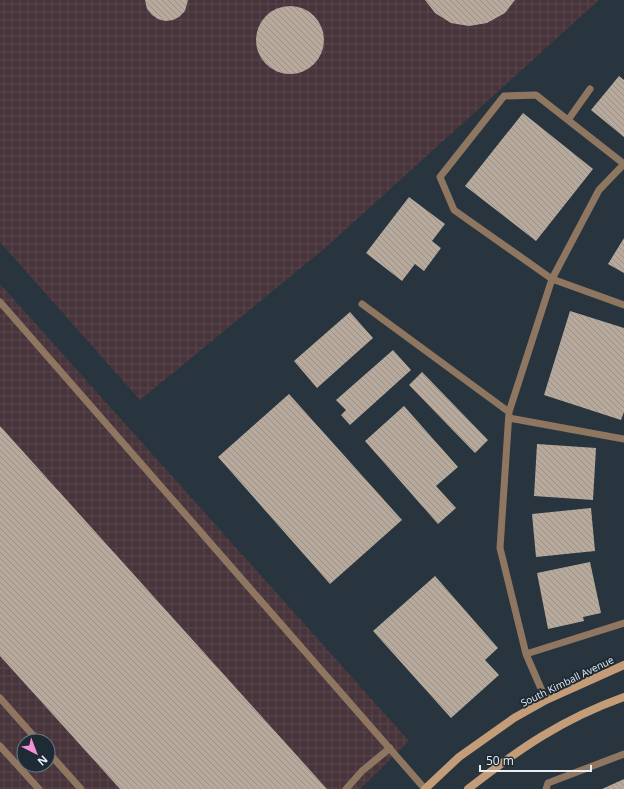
<svg xmlns="http://www.w3.org/2000/svg" width="624" height="789" font-family="'Open Sans',sans-serif">
<style>
.industrial{fill:url(#industrial-grid);fill-rule:evenodd}
.building{fill:url(#building-back-hatch)}
.lines{fill:none;stroke-linecap:round;stroke-linejoin:round}
.lane{stroke:#8f7660;stroke-width:7}
.secondary{stroke:#c49c78;stroke-width:8}
.labels{text-anchor:middle;dominant-baseline:central;stroke-width:4;stroke-linejoin:round;paint-order:stroke}
.street-label{font-size:10px;fill:#e7eff5;stroke:#1e2a34}
</style>
<defs>
<pattern id="industrial-grid" width="8" height="8" patternUnits="userSpaceOnUse"><rect width="8" height="8" fill="#48343b"/><path d="M0 4h8M4 0v8" fill="none" stroke="#5a484e"/></pattern>
<pattern id="building-back-hatch" width="6" height="6" patternUnits="userSpaceOnUse"><rect width="6" height="6" fill="#b7aa9d"/><path d="M-1 5l2 2M0 0l6 6M5-1l2 2" fill="none" stroke="#9a9288"/></pattern>
</defs>
<rect width="100%" height="100%" fill="#28353e"/>
<path class="industrial" d="M0 0H599L325 248 140 400 0 242Z
M0 284 409 741 360 789H0ZM24 741H48V765H24Z"/>
<path class="building" d="M145 0H188L185 11 179 17 173 20 165 21 158 19 152 15 147 9Z
M425 0H515L505 13 487 23 469 26 451 23 435 13Z
M256 40a34 34 0 1 1 68 0a34 34 0 1 1-68 0Z
M619 76 624 80V137L591 110Z
M523 113 593 169 536 241 465 186Z
M409 197 445 224 432 241 441 248 424 271 415 264 402 281 366 253Z
M624 238V273L608 264Z
M570 311 624 328V412L621 420 544 395Z
M350 312 373 338 317 388 294 361Z
M393 350 411 370 350 425 341 415 346 410 336 400Z
M422 372 488 440 475 453 409 385Z
M289 394 402 520 330 584 218 457Z
M404 406 458 467 436 486 456 508 438 524 365 441Z
M0 426 327 789H120L0 656Z
M537 444 596 448 593 500 534 496Z
M591 508 595 551 536 557 532 514Z
M590 562 601 613 583 617 584 621 548 629 537 573Z
M435 576 498 648 485 660 499 675 451 718 373 631Z
M624 779V789H602Z"/>
<g class="lines">
<path class="lane" d="M568 120 590 89
M624 164 599 190 552 279 624 305
M0 302 425 789
M362 304 509 412 500 548 526 654 546 700
M509 412 552 279 454 210 440 177 504 96 536 95 624 164
M509 418 624 439
M526 654 624 623
M0 698 38 741
M0 746 39 789
M48 752 81 789
M346 789 362 771 390 748
M546 789 548 783 624 754"/>
<path class="secondary" d="M425 789 459 757 514 718 546 700 624 665
M468 789C519 749 562 719 624 697"/>
</g>
<g class="labels">
<g class="street-label">
<text transform="translate(567 681) rotate(-26)">South Kimball Avenue</text>
</g>
</g>
<g transform="translate(36 753) rotate(138)"><circle r="19" fill="#1e2a34" stroke="#6e7981"/>
<path d="M0-3L7 15L0 10L-7 15Z" fill="#f491d3"/>
<text y="-6" font-size="11" font-weight="bold" text-anchor="middle" fill="#e7eff5">N</text>
</g>
<path d="M480 765v6h111v-6" fill="none" stroke="#e7eff5" stroke-width="2"/>
<text x="486" y="765" font-size="12" fill="#e7eff5" stroke="#1e2a34" stroke-width="3" paint-order="stroke">50 m</text>
</svg>
